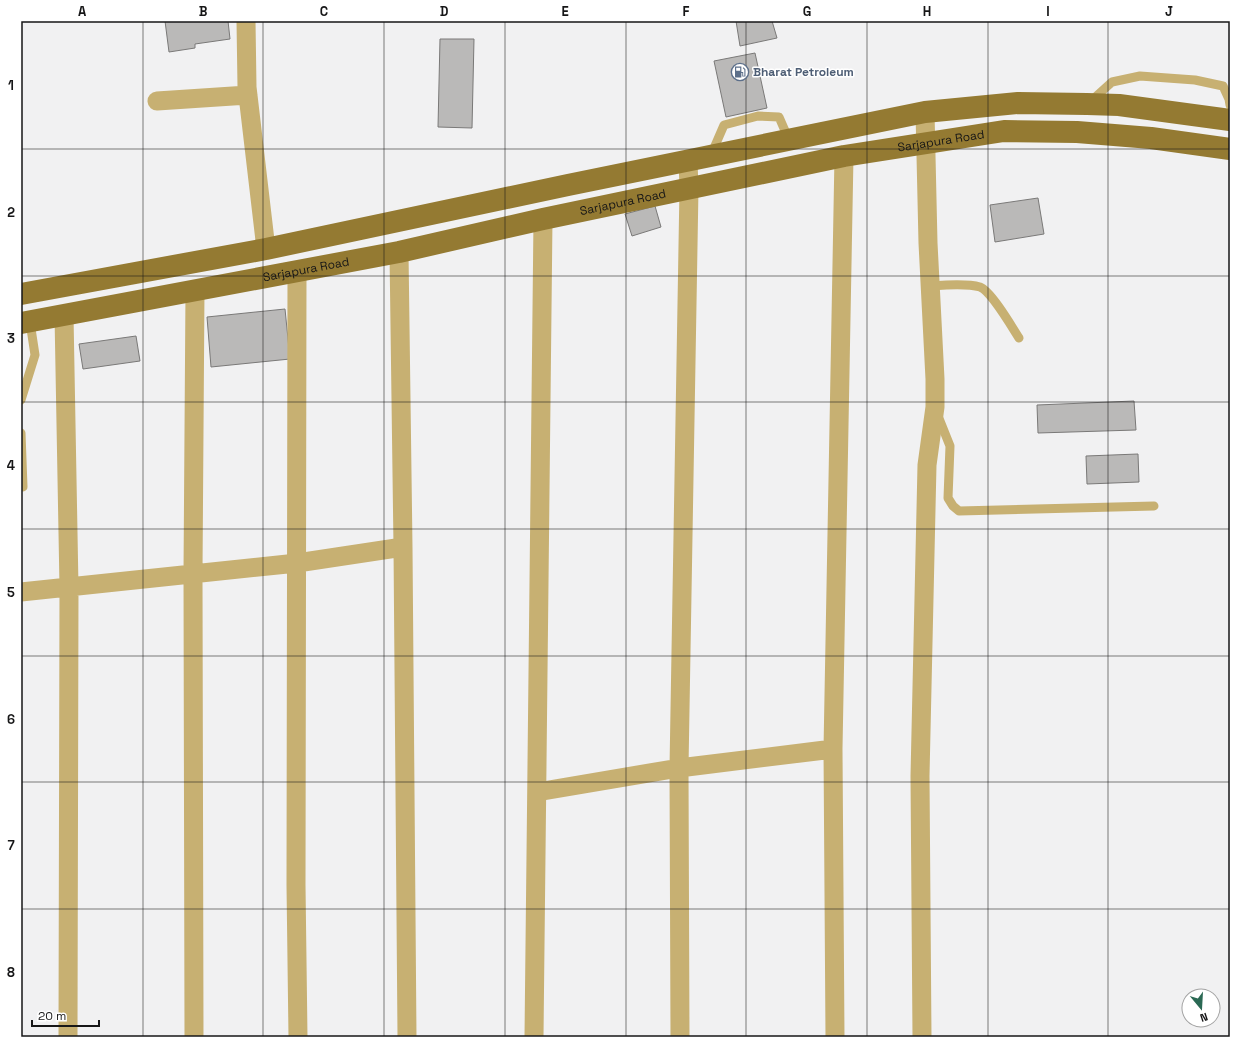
<svg xmlns="http://www.w3.org/2000/svg" width="1251" height="1058" font-family="'Space Grotesk',sans-serif">
<style>
.building{fill:#bab9b8;stroke:#7a7978}
.lines{fill:none;stroke-linecap:round;stroke-linejoin:round}
.lane{stroke:#c7b072;stroke-width:9}
.street{stroke:#c7b072;stroke-width:19}
.primary{stroke:#947a32;stroke-width:22}
.grid{fill:none;stroke:#161617;stroke-width:1;stroke-opacity:0.55}
.labels{text-anchor:middle;dominant-baseline:central;stroke-width:3;stroke-linejoin:round;paint-order:stroke}
.service-label{font-size:12px;font-weight:bold;fill:#4e5e75;stroke:#fff;text-anchor:start}
.street-label{font-size:12px;fill:#161617;stroke:#fff}
.neatline{fill:none;stroke:#161617;stroke-width:1.5}
.grid-label{font-size:13px;text-anchor:middle;font-weight:bold;fill:#161617}
</style>
<rect width="100%" height="100%" fill="#f1f1f2"/>
<path class="building" d="M165 21H228L230 39 195 44V48L169 52Z
M736 21H772L777 38 740 46Z
M440 39H474L472 128 438 127Z
M755 53 767 108 726 117 714 61Z
M1038 198 1044 234 995 242 990 205Z
M655 206 661 227 632 236 625 214Z
M285 309 290 359 211 367 207 317Z
M136 336 140 361 83 369 79 344Z
M1134 401 1136 430 1038 433 1037 405Z
M1138 454 1139 482 1087 484 1086 456Z"/>
<g class="lines">
<path class="lane" d="M1091 101 1112 82 1140 76 1195 80 1223 86 1229 99 1230 105
M711 155 724 125 758 116 779 117 789 140
M930 286C945 285 966 283 980 287 991 291 1012 327 1019 338
M21 400 35 355 30 322
M938 416 950 446 948 498 953 506 959 511 1154 506
M21 433 23 487"/>
<path class="street" d="M246 21 247 87 266 249
M157 101 248 95
M399 252 403 547 407 1037
M297 271 296 885 298 1037
M64 315 69 587 68 1037
M21 592 297 563 403 547
M537 792 679 768 833 749
M194 1037 193 573 195 290
M534 1037 543 219
M680 1037 679 768 689 188 688 161
M835 1037 833 749 844 156
M922 1037 920 776 927 465 935 407V379L928 243 925 112"/>
<g class="primary">
<path d="M21 294 266 249 568 185 925 112 1018 103 1087 104 1119 105 1230 120"/>
<path id="s1" d="M21 323 399 252 543 219 844 156 1004 131 1077 132 1151 138 1230 149"/>
</g>
</g>
<path class="grid" d="M143 21V1037M263 21V1037M384 21V1037M505 21V1037M626 21V1037M746 21V1037M867 21V1037M988 21V1037M1108 21V1037M21 149H1230M21 276H1230M21 402H1230M21 529H1230M21 656H1230M21 782H1230M21 909H1230"/>
<defs>
<symbol id="fuel-ring" viewBox="-11 -11 22 22"><circle r="9.5" fill="#fff" stroke="#5c6f8a" stroke-width="1.5"/><path d="M-5.5-6h7V0h2V4h1.3V-2.5L3-4.5l.8-.8L6-3V5H2.5V1h-1V6h-7ZM-4.2-4.7v3.2H.2V-4.7Z" fill="#5c6f8a"/></symbol>
</defs>
<g fill-rule="evenodd">
<use href="#fuel-ring" x="730" y="62" width="20" height="20"/>
</g>
<g class="labels">
<g class="service-label">
<text x="753" y="72">Bharat Petroleum</text>
</g>
<g class="street-label">
<text stroke="none"><textPath href="#s1" startOffset="938">Sarjapura Road</textPath></text>
<text stroke="none"><textPath href="#s1" startOffset="614">Sarjapura Road</textPath></text>
<text stroke="none"><textPath href="#s1" startOffset="290">Sarjapura Road</textPath></text>
</g>
</g>
<rect width="1251" height="1058" fill="none" stroke="#ffffff" stroke-width="44"/>
<g transform="translate(1201 1008) rotate(162)"><circle r="19" fill="#ffffff" stroke="#a2a2a2"/>
<path d="M0-3L7 15L0 10L-7 15Z" fill="#2b6954"/>
<text y="-6" font-size="11" font-weight="bold" text-anchor="middle" fill="#161617">N</text>
</g>
<path d="M32 1020v6h67v-6" fill="none" stroke="#161617" stroke-width="2"/>
<text x="38" y="1020" font-size="12" fill="#161617" stroke="#ffffff" stroke-width="3" paint-order="stroke">20 m</text>
<rect x="22" y="22" width="1207" height="1014" class="neatline"/>
<g class="grid-label">
<text x="82" y="16">A</text>
<text x="203" y="16">B</text>
<text x="324" y="16">C</text>
<text x="444" y="16">D</text>
<text x="565" y="16">E</text>
<text x="686" y="16">F</text>
<text x="807" y="16">G</text>
<text x="927" y="16">H</text>
<text x="1048" y="16">I</text>
<text x="1169" y="16">J</text>
<text x="11" y="90">1</text>
<text x="11" y="217">2</text>
<text x="11" y="343">3</text>
<text x="11" y="470">4</text>
<text x="11" y="597">5</text>
<text x="11" y="724">6</text>
<text x="11" y="850">7</text>
<text x="11" y="977">8</text>
</g>
</svg>
